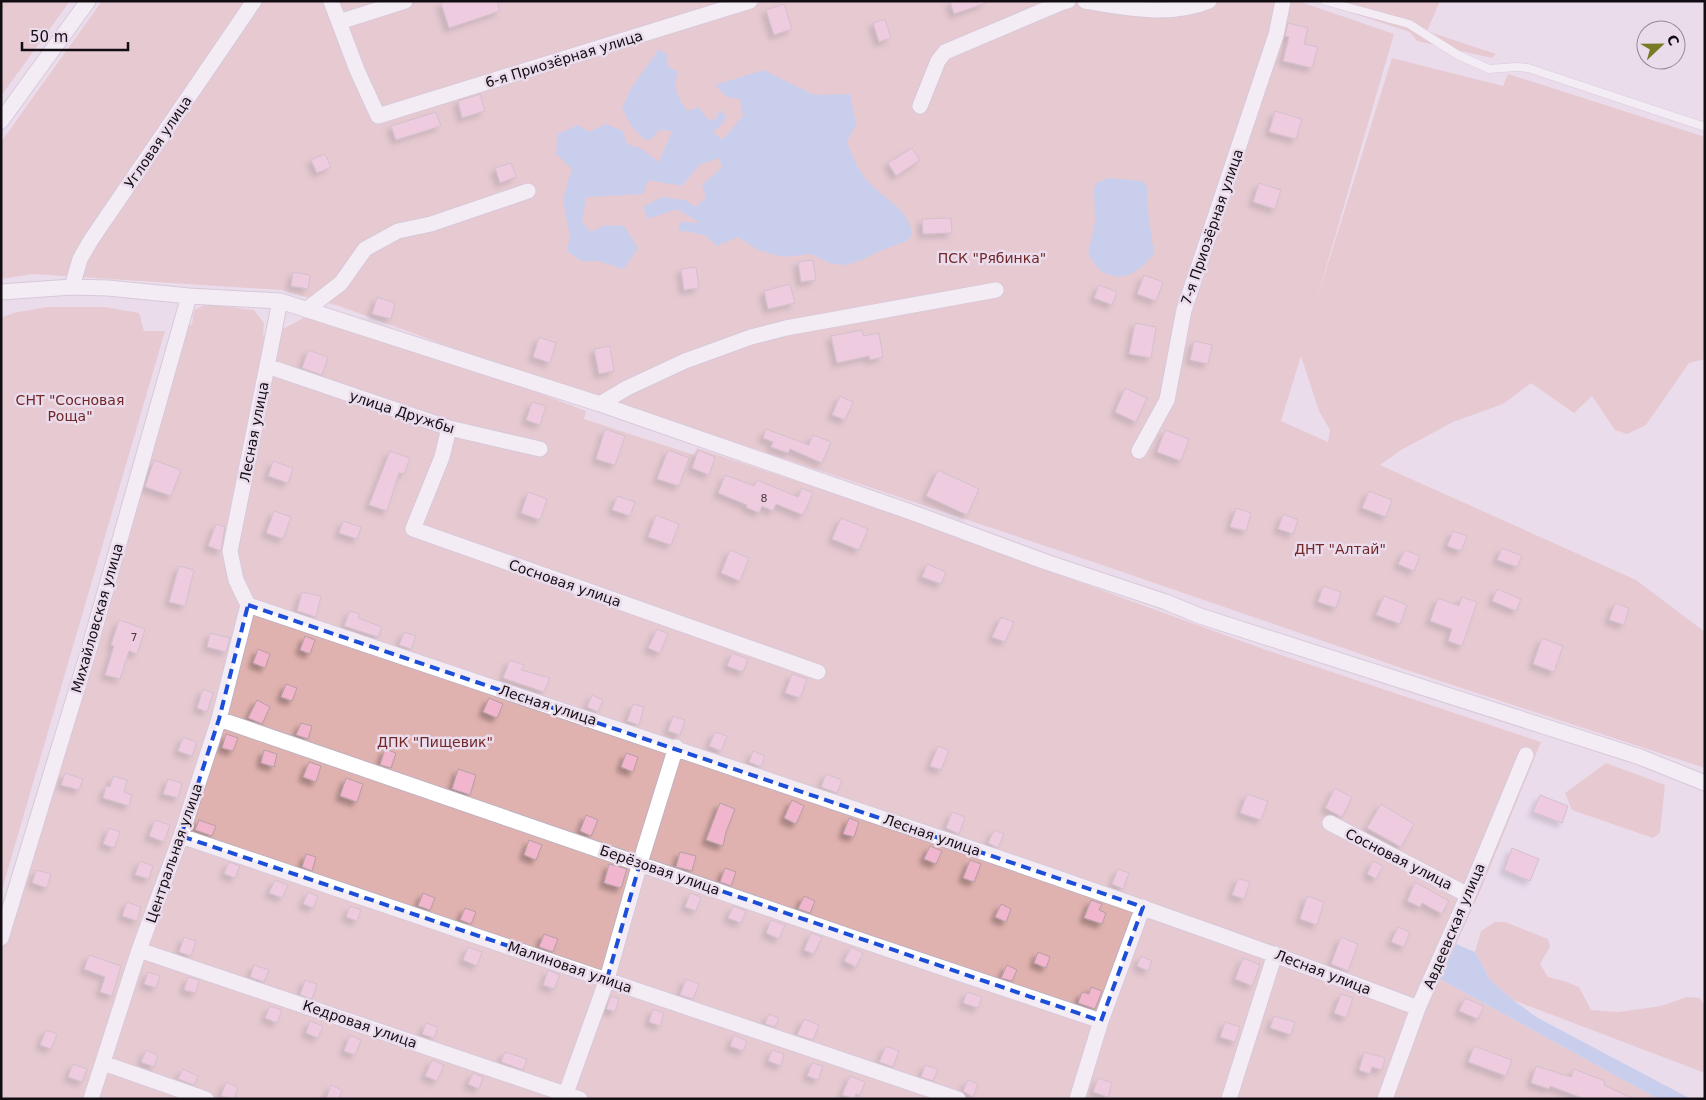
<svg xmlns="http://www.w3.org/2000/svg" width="1706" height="1100" font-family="'DejaVu Sans',sans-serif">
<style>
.green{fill:#e0b2af;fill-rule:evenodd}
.water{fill:#a3bced}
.building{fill:#f1b6ce;stroke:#b49ea6;filter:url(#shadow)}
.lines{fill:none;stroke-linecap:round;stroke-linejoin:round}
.lane-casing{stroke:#bfb1c1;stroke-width:9}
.street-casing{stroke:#bfb1c1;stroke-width:17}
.lane{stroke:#fff;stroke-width:8}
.street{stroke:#fff;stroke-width:15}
.marked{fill:none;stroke:#1d4ed8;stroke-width:4;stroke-dasharray:10 6;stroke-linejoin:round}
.labels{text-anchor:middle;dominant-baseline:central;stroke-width:5;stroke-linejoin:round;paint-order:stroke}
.number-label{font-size:11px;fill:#4a3742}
.street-label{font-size:14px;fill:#120d13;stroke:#ebdcec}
.park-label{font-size:14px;fill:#712728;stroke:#ebdcec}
</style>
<defs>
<filter id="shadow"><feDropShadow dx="-4.5" dy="4.5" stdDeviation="2.5" flood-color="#0004"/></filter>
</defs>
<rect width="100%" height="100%" fill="#ebdcec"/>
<path class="green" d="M1 1H70L1 96Z
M102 1H1298L1394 34 1316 302 1392 58 1503 86 1508 74 1705 137V359L1689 363 1646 425 1627 434 1615 430 1592 396 1574 413 1531 383 1503 404 1453 422 1401 450 1380 465 1636 580 1705 632V768L1407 670 1108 567 445 345 339 306 281 290 33 274 1 279V142ZM1301 356 1319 411 1330 430 1328 442 1281 421Z
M1315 1H1440L1427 31 1496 54 1492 58 1417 41 1410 32Z
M206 304 254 310 264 323 263 336 287 327 309 315 531 390 586 411 584 419 694 455 697 448 933 527 1010 557 1269 651 1541 742 1479 894 1440 979 1658 1099H1V938L181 323 192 325 194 310Z
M47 307H105L139 313 144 331H165L1 893V318L13 313Z
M1606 763 1665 785 1660 833 1653 838 1572 810 1565 793Z
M1495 922H1505L1548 939 1550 947 1540 964 1548 977 1564 981 1579 987 1591 1010 1619 1012 1661 1006 1687 997 1700 998 1705 1007V1073L1513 1000 1490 980 1475 952 1481 931Z"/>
<path class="water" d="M659 49 668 55 666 62 670 68 678 72C672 89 678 97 687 111L699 107 708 120 717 118 719 109 726 116 723 123 713 132 722 140 743 116 740 99 727 97 715 85 764 70 814 95 850 94 856 125 847 141C851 154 857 168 866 179 881 198 911 209 912 235L907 241 877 252 862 260 846 265 832 264 811 254 783 257 758 250 738 237 717 246 704 235 678 230 680 222 700 223 677 209 648 219 643 207 662 197 685 200 695 207 706 198 702 185 722 167 719 158 699 165 682 186 648 180 643 194 586 197 582 222 591 232 605 225 624 226 638 248 624 269 598 261H581L567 251 570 238 563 199 572 169 556 154 558 134 578 125 589 132 606 124 623 131 627 144 640 148 659 162 672 131 659 130 655 136 646 141 632 127 622 108 630 90Z
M1109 178 1142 181 1147 187C1147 210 1151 232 1154 254 1143 266 1132 279 1114 276 1107 274 1102 273 1097 267 1094 263 1091 258 1088 254L1095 223 1094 188 1096 183Z
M1456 944 1475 952 1490 980 1513 1000 1538 1018 1691 1099H1658L1440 979Z"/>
<path class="building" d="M447 1H497L500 11 449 28 441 3Z
M950 1H985L986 3 954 14Z
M784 4 792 29 774 35 766 10Z
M885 19 891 38 879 42 873 23Z
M1288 23 1308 28 1304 44 1318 47 1312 68 1283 61 1289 37 1285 36Z
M480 94 485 111 462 118 458 101Z
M1275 111 1302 119 1296 139 1269 132Z
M436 112 441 126 396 140 391 126Z
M912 148 920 160 896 176 888 163Z
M325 154 331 167 317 173 311 160Z
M511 163 516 177 500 183 495 168Z
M1259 183 1281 190 1275 209 1253 202Z
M951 218 952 233 923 234 922 219Z
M813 260 816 280 801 282 798 262Z
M696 267 699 288 684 290 681 269Z
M293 272 310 275 308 289 291 286Z
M1144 275 1163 282 1156 301 1137 294Z
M790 284 795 303 768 309 764 291Z
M1099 285 1117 292 1112 305 1094 298Z
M377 297 395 303 391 319 372 314Z
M1135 323 1156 327 1151 358 1129 354Z
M862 330 863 336 879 333 883 357 870 360 869 356 837 363 831 336Z
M539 337 556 343 550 363 533 357Z
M1194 341 1212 345 1208 364 1190 360Z
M610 346 614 371 599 374 594 349Z
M308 350 328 357 322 375 302 368Z
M1125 388 1147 398 1136 422 1115 412Z
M840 396 853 402 845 420 832 415Z
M532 402 546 406 540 425 526 420Z
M605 429 625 436 615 465 596 459Z
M766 429 809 445 813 435 831 442 822 463 790 449 788 453 771 447 773 442 763 438Z
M1165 430 1189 439 1181 461 1157 452Z
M668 450 689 458 679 486 657 479Z
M698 450 715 457 709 475 692 468Z
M390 451 410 458 404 474 399 473 387 511 369 505Z
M154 460 181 470 171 496 145 487Z
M273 461 293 468 288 483 268 476Z
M938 470 979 489 967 515 926 496Z
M725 475 754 486 757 480 798 497 802 488 813 493 803 515 776 504 773 511 762 506 759 513 746 507 747 505 718 493Z
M1369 491 1392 500 1386 517 1362 508Z
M528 492 547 499 540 520 521 513Z
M617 496 635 502 630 516 612 510Z
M1236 508 1251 513 1246 531 1230 527Z
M274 511 291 517 283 539 266 533Z
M1283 514 1298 520 1293 534 1278 529Z
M656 515 679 524 671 545 648 537Z
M841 518 868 529 859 550 832 539Z
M343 521 361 527 357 539 339 533Z
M216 524 225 527 221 551 208 546Z
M1453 531 1467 536 1461 551 1447 546Z
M1502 548 1522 556 1517 567 1497 560Z
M730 550 749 558 740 581 721 573Z
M1405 550 1420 556 1414 571 1398 564Z
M927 564 946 572 941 584 922 577Z
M179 566 194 570 185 606 169 602Z
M1323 586 1341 592 1336 608 1318 602Z
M1497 589 1521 599 1516 611 1492 601Z
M302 592 321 596 316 617 297 611Z
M1384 596 1407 605 1400 624 1376 615Z
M1462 597 1477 602 1462 646 1448 641 1452 629 1430 621 1438 598 1459 606Z
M1615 603 1629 608 1624 625 1609 620Z
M350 611 360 614 358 618 382 627 378 637 344 626Z
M1001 617 1014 622 1005 642 992 637Z
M119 620 145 629 137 654 129 651 120 679 105 675 114 646 111 645Z
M657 629 668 634 660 653 648 648Z
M404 632 416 636 411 649 399 645Z
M210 633 230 638 226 652 207 647Z
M305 636 315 640 310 654 300 650Z
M1542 638 1563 646 1554 672 1533 664Z
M258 649 270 654 265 668 253 663Z
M732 653 748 659 743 672 727 666Z
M510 660 524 665 521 670 550 678 544 692 503 678Z
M792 674 807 679 800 698 785 693Z
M286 684 297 688 292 701 281 697Z
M203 689 213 693 207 712 197 708Z
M592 695 603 700 598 712 587 707Z
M489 698 503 704 497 718 483 712Z
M257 700 270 707 262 724 248 718Z
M633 704 644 707 639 725 627 721Z
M673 716 685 720 680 735 668 731Z
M301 723 312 726 308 739 296 735Z
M715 732 727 736 721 751 709 746Z
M226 734 238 738 233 751 222 748Z
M183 737 197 742 192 756 178 751Z
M938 746 949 750 941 770 930 766Z
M385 749 396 753 391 768 380 765Z
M264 750 277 754 274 767 261 763Z
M753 751 765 756 761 767 749 762Z
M626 753 638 757 633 772 621 767Z
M309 762 321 766 316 782 303 777Z
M458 769 476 775 470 795 452 789Z
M65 773 83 779 79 790 61 785Z
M826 774 842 780 837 793 821 787Z
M113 776 127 780 124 792 132 795 129 806 103 798 106 786 110 787Z
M346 778 363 784 357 802 340 796Z
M168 779 182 783 178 798 163 794Z
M1335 788 1352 797 1342 817 1325 808Z
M1247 794 1268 801 1261 820 1240 813Z
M1540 795 1568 806 1562 823 1533 812Z
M792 800 804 806 796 824 784 818Z
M720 803 735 809 726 832 723 846 706 840Z
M1381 804 1414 824 1401 847 1367 828Z
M952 812 965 817 959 834 946 828Z
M586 815 598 820 591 836 580 831Z
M849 818 859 822 854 837 843 834Z
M155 820 170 825 164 842 149 836Z
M199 820 216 826 212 836 195 830Z
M109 828 120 832 114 848 103 844Z
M994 830 1004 834 998 848 988 843Z
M529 840 542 845 536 860 524 855Z
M930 846 942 851 936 864 924 859Z
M1512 848 1539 859 1530 881 1504 870Z
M680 852 696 856 692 871 676 867Z
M306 854 316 857 312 871 302 867Z
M970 860 981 864 974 882 963 878Z
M140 861 153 866 149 879 135 875Z
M1373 861 1383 866 1376 879 1367 874Z
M229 862 240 866 235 878 224 874Z
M609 864 627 869 621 888 604 883Z
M725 868 736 872 731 886 720 882Z
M1118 869 1129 873 1123 889 1112 884Z
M36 870 51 874 47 888 32 883Z
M1238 878 1250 882 1244 899 1232 895Z
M275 880 288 885 282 898 269 893Z
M1415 882 1449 901 1442 914 1422 903 1420 907 1407 901Z
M308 892 318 896 313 908 303 904Z
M423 893 435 898 430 910 418 906Z
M690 893 701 897 696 911 685 907Z
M804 896 815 901 810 913 798 909Z
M1307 896 1324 902 1317 925 1300 919Z
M1091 900 1102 904 1099 910 1106 913 1102 924 1084 918Z
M127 902 141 907 137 921 122 916Z
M1001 904 1011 909 1006 922 995 917Z
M350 906 361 910 357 921 346 917Z
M733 906 746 911 741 923 728 918Z
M465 908 476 912 471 924 460 920Z
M771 920 785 925 779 939 766 933Z
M1398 927 1410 932 1404 947 1391 942Z
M811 933 822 937 814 954 804 950Z
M544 934 558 939 553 952 539 947Z
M184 937 196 941 191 956 179 952Z
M1341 937 1358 944 1348 971 1331 964Z
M468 947 482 952 477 966 463 960Z
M851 947 863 953 856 967 844 961Z
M1038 952 1050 957 1046 968 1034 963Z
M89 955 121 966 112 996 100 992 105 977 84 969Z
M1141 956 1152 961 1148 971 1137 966Z
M1243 958 1260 965 1252 986 1235 979Z
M254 965 269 970 264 982 250 977Z
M1007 965 1017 970 1012 981 1001 978Z
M548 970 560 975 554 989 543 985Z
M148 972 160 976 156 988 144 984Z
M188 977 199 980 196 993 184 990Z
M686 979 699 984 693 999 680 995Z
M305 980 317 984 312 999 300 995Z
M1091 987 1102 991 1095 1009 1078 1003 1082 992 1089 994Z
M967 992 982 997 978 1008 963 1003Z
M1341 994 1353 998 1346 1018 1334 1013Z
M611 996 619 999 615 1012 606 1009Z
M1465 998 1484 1006 1478 1019 1459 1011Z
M270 1006 282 1010 277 1023 265 1018Z
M653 1009 664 1013 660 1026 649 1022Z
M769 1014 779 1018 775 1027 765 1024Z
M1274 1016 1295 1022 1291 1035 1270 1028Z
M804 1019 819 1025 813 1040 797 1035Z
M310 1021 323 1026 318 1038 306 1033Z
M1225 1022 1240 1027 1235 1042 1220 1037Z
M426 1023 438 1027 434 1038 422 1034Z
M46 1030 57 1034 51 1049 40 1045Z
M350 1035 361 1040 355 1055 344 1051Z
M734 1035 747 1041 743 1051 730 1046Z
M886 1046 899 1051 893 1067 879 1062Z
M1474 1046 1512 1060 1506 1076 1468 1062Z
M146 1050 158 1055 154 1067 141 1062Z
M772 1050 784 1054 781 1066 768 1061Z
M505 1052 527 1059 523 1070 501 1062Z
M1364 1052 1385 1058 1382 1070 1372 1067 1370 1074 1359 1070Z
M432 1060 444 1065 437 1081 425 1076Z
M812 1063 823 1066 818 1080 807 1076Z
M73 1064 87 1069 82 1082 68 1077Z
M925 1065 938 1069 933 1081 921 1077Z
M1536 1066 1571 1077 1574 1069 1605 1081 1604 1085 1634 1099H1585L1550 1086 1549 1089 1531 1083Z
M183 1069 198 1076 194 1085 178 1079Z
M473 1073 483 1077 479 1089 468 1084Z
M850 1076 865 1082 860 1095 856 1094 854 1099 842 1095Z
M1098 1078 1112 1083 1108 1097 1093 1092Z
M968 1080 978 1084 973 1097 963 1091Z
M226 1082 238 1087 234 1099 221 1096Z
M331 1085 342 1090 339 1099H326Z"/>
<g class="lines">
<defs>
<path id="lane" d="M1325 1 1409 24 1458 55 1489 69 1516 67 1528 68 1705 127"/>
<path id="street" d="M331 1 357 70 378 116 750 1
M1085 1C1125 8 1170 17 1209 1
M339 22 405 1
M920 106 938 61 945 52 1063 2 1068 1
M1 121 88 1
M72 287 80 259 91 240 254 1
M1 292 72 287 108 288 189 296 280 301 600 404 908 511 1046 562 1166 602 1200 616 1640 757 1705 783
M280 301 230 551 236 580 248 605C474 680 700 756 926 833 1091 889 1255 946 1418 1008
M306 310 341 283 365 249 398 231 431 224 528 191
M267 366 449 428 540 449
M600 404 627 388 685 361 751 337 786 328 996 290
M449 428 442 457 413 529 818 672
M1139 451 1167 400 1184 310 1276 35 1283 1
M219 719 869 943 1101 1021
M1330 823 1468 895
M181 836 958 1099
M1 938 87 656 189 296
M139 950 580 1099
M103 1063 206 1099
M91 1099 139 950 181 836 219 719 248 605
M564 1099 607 979 640 863 676 747
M1077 1099 1101 1021 1143 907
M1229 1099 1275 954
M1385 1099 1418 1008 1468 895 1526 755"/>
</defs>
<use href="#lane" class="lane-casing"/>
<use href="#street" class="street-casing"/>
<use href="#lane" class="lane"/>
<use href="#street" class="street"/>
</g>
<path d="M0 0H1706V1100H0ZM248 605 1143 907 1101 1021 640 863 607 979 181 836 219 719Z" fill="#ebdcec" fill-opacity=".55" fill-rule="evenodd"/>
<path class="marked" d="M248 605 1143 907 1101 1021 640 863 607 979 181 836 219 719Z"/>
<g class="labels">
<g class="number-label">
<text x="764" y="498">8</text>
<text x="134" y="637">7</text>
</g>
<g class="street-label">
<text transform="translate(564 59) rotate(-17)">6-я Приозёрная улица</text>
<text transform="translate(158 142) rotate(-56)">Угловая улица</text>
<text transform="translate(1212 227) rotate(-71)">7-я Приозёрная улица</text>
<text transform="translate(402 412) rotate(18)">улица Дружбы</text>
<text transform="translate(254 432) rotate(-79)">Лесная улица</text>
<text transform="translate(565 583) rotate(19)">Сосновая улица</text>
<text transform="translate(97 618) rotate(-74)">Михайловская улица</text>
<text transform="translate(548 705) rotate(18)">Лесная улица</text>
<text transform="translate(932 835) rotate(19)">Лесная улица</text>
<text transform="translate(174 853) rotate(-71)">Центральная улица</text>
<text transform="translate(1399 859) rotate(27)">Сосновая улица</text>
<text transform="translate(660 870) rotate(19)">Берёзовая улица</text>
<text transform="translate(1454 926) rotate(-67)">Авдеевская улица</text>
<text transform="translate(570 967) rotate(19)">Малиновая улица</text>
<text transform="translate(1323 972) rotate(21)">Лесная улица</text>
<text transform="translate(360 1024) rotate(19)">Кедровая улица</text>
</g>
<g class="park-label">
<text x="992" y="258">ПСК "Рябинка"</text>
<text x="70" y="400">СНТ "Сосновая<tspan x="70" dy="16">Роща"</tspan></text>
<text x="1340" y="549">ДНТ "Алтай"</text>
<text x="435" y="742">ДПК "Пищевик"</text>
</g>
</g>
<rect width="1706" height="1100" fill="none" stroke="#120d13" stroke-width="5"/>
<g transform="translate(1661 45) rotate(68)"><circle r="24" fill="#ebdcec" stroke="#948995"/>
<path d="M0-4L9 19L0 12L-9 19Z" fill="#787b23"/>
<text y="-8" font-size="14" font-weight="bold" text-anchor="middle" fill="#120d13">С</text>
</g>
<path d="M22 42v8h106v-8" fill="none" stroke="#120d13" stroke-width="2.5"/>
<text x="30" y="42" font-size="15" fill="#120d13" stroke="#ebdcec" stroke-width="4" paint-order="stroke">50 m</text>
</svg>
